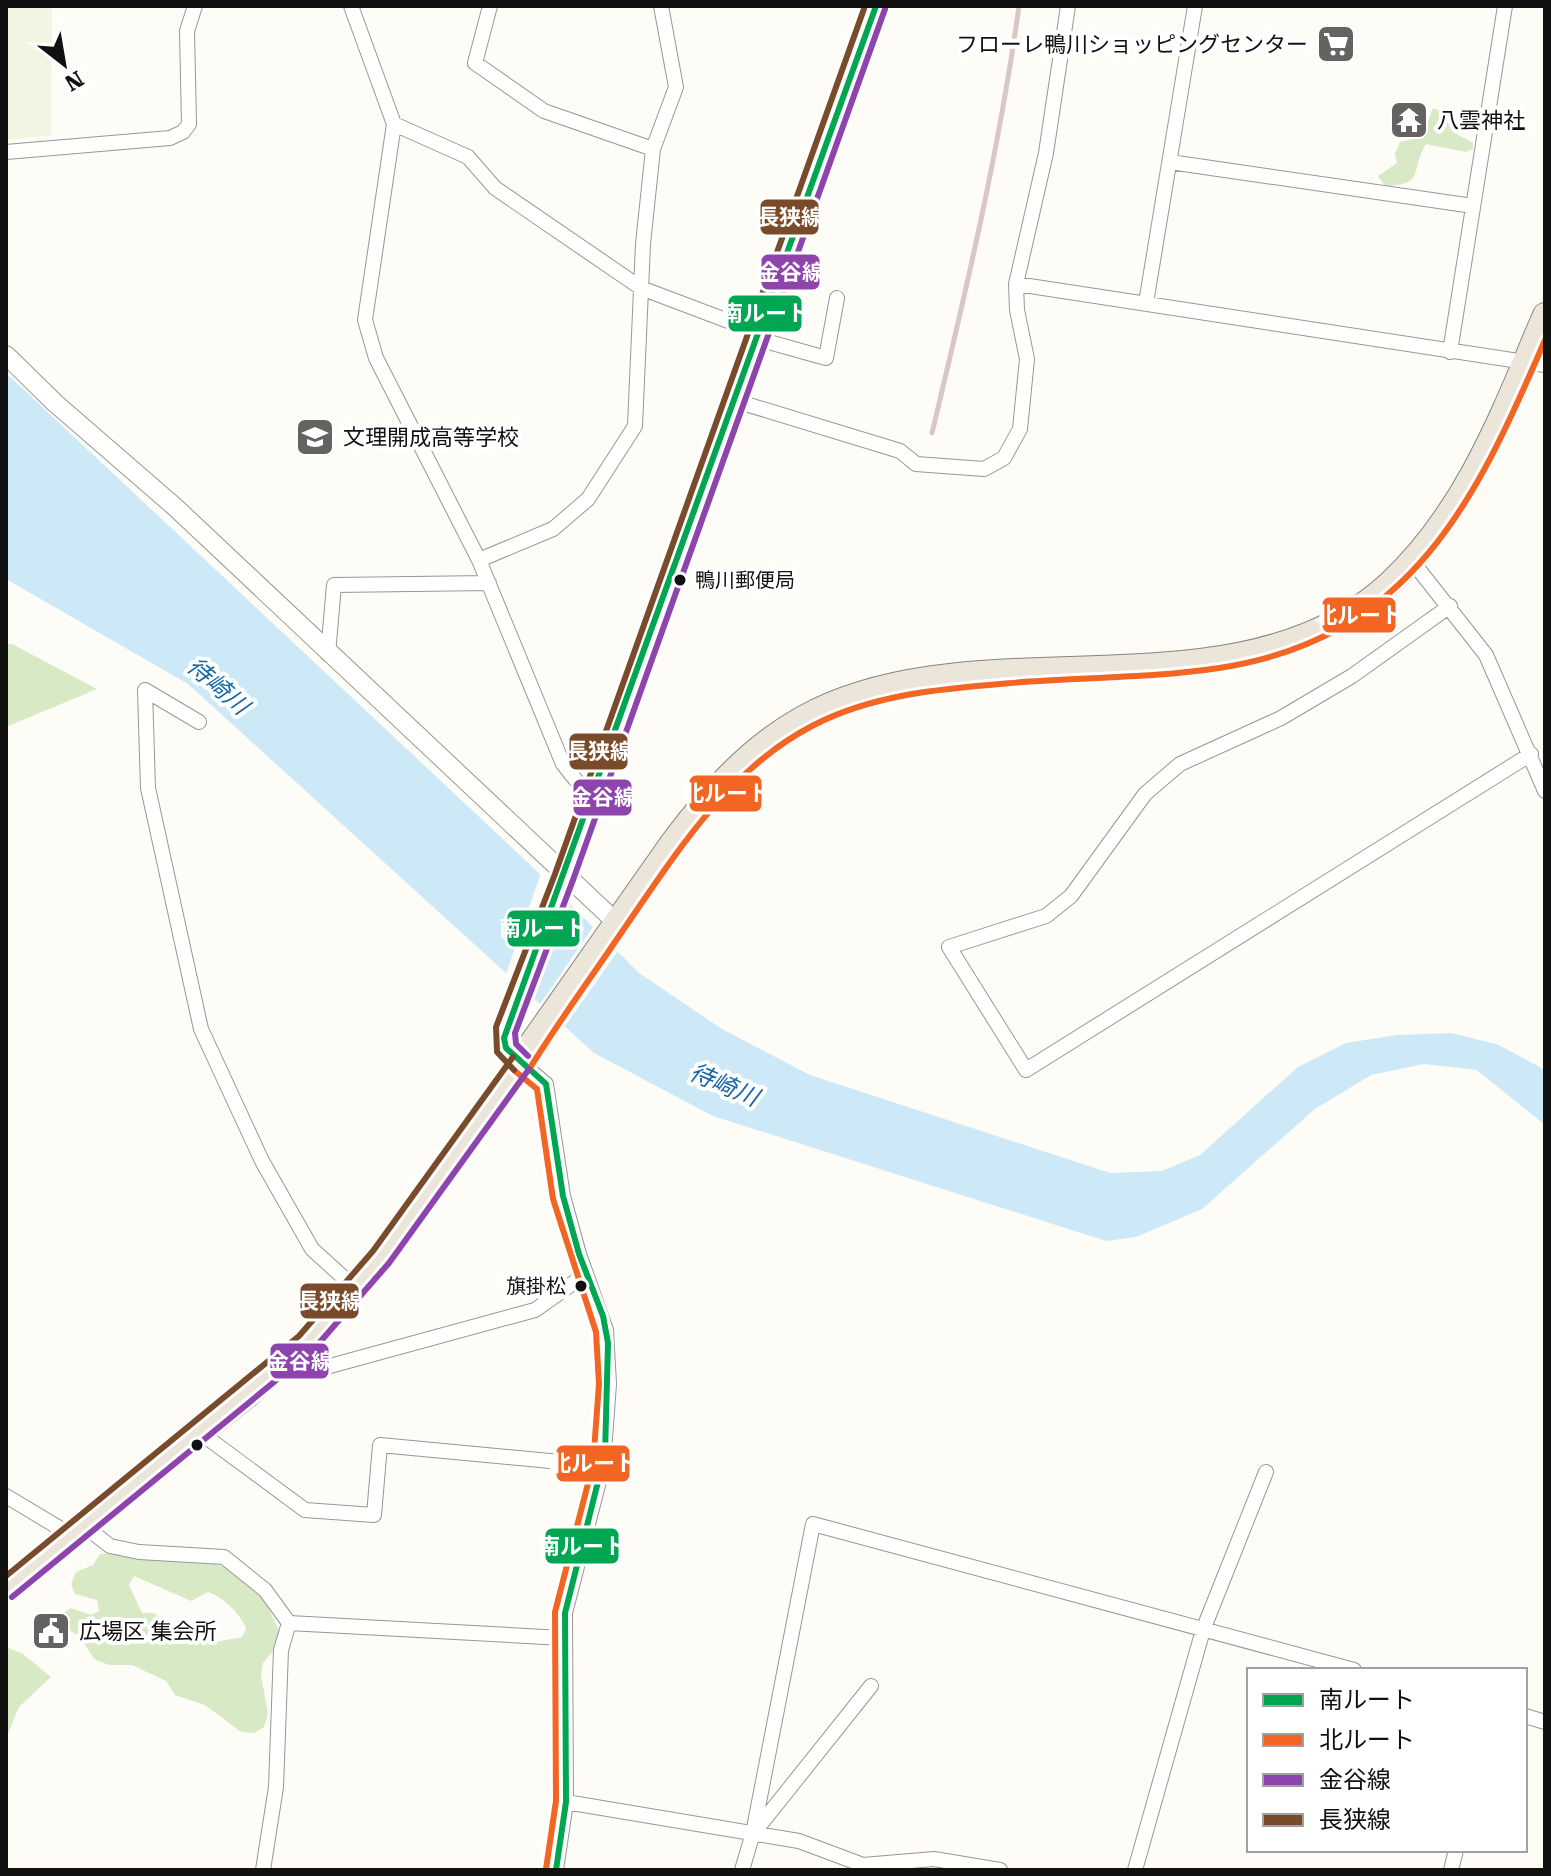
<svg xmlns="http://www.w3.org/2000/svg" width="1551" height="1876" font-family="'Roboto Serif','Noto Sans JP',serif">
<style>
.forest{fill:#d8eac5;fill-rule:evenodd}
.pitch{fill:#f0f6e1}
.water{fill:#cde8f7}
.pier{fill:#fdfcf7}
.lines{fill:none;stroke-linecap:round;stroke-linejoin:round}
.minor-casing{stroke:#979795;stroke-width:16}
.tertiary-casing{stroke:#979795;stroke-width:20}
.secondary-casing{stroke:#8e8d8b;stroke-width:24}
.trunk-casing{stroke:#858482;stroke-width:26}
.minor{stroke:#fffffe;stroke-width:14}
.tertiary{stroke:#fffffe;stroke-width:18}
.secondary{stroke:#f6f4eb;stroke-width:22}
.trunk{stroke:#ece5da;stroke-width:24}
.rail{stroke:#d9c6c7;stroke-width:5}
.bus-1-casing{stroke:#fff;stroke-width:12}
.bus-2-casing{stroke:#fff;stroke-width:12}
.bus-3-casing{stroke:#fff;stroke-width:12}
.bus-4-casing{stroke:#fff;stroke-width:12}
.bus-1{stroke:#00a651;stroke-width:6}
.bus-2{stroke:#f26522;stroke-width:6}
.bus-3{stroke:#8e44ad;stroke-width:6}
.bus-4{stroke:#7a4b2a;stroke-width:6}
.bus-dot{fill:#111;stroke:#fff;stroke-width:3}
.labels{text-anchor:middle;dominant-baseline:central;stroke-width:8;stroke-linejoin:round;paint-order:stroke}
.bus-label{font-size:20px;fill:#111;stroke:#fff;text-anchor:start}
.poi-label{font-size:22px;fill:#111;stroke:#fff;text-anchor:start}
.water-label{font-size:24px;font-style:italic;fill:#1768a6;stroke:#fff}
.line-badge{stroke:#fff;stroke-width:3}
.badge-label{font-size:22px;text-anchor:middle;font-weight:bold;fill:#fff}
</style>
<rect width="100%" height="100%" fill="#fdfcf7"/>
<path class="forest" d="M1433 108 1452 115 1458 135 1473 143V149L1466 152 1426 144C1410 170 1426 185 1385 186L1378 176 1397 163 1395 154 1400 142 1422 137Z
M6 644H12L97 689 6 727Z
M118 1553 211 1563 231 1569 260 1591 279 1630 277 1646 263 1663 261 1675 268 1714 264 1727 254 1733 241 1732 205 1705 175 1695 166 1681 132 1665H109L94 1659 80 1637 66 1628 61 1615 71 1608 91 1615 99 1611 97 1600 75 1594 71 1584 76 1572 93 1565 100 1554ZM134 1576 191 1601 208 1592C222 1596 242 1615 246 1629L242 1637 215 1642 182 1629 171 1641 164 1637V1621L154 1613H142L129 1585Z
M6 1647 23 1654 51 1677 19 1707 6 1738Z"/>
<path class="pitch" d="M6 6H52L51 135 6 140Z"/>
<path class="water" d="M6 373 539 873 639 973 722 1029 810 1075 1110 1173 1162 1171 1200 1155 1298 1067 1346 1043 1397 1035 1452 1033 1499 1045 1545 1070V1125L1477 1070 1424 1064 1371 1075 1315 1109 1202 1209 1136 1237 1106 1241 713 1116 594 1053 188 684 6 579Z"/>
<path class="pier" d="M542 870 569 897 533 1003 505 977Z
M595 924 620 948 563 1029 538 1007Z"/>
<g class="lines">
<defs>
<path id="minor" d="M351 6 394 124 468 157 495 188 641 288 760 333
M490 6 475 63 544 111 653 149
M394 124 365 320 376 358 479 560 563 764 591 799
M6 152 170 138 183 132 189 124 187 31 195 6
M1170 162 1473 206
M1016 284 1545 365
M1146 303 1195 6
M758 339 826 358 837 298
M1450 352 1505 6
M736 401 900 451 916 464 984 469 1004 458 1020 429 1027 359 1017 310 1016 284 1046 153 1068 6
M479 560 553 529 588 499 635 426 643 244 653 149 676 87 661 6
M1412 561 1486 655 1545 791
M1450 606 1352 676 1281 718 1180 764 1145 794 1071 896 1046 916 949 947 1026 1070 1531 754
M328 654 334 585 489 583
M145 690 148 788 201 1029 262 1161 312 1249 356 1289
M145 690 199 722
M521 1063 546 1084 563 1196 579 1254 606 1330 609 1384 603 1466 565 1613 566 1802 556 1870
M330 1366 535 1310 586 1274
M198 1431 305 1510 374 1515 380 1445 603 1466
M6 1496 71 1535
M83 1525 110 1546 139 1552 224 1557 265 1590 289 1623 563 1638
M1525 1716 1545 1722
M566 1802 799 1841 863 1865 934 1859 1000 1870
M756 1830 871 1686
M263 1870 276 1787 281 1650 289 1623
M742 1870 753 1833 813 1524 1354 1670
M1135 1870 1203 1630 1266 1472
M1451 1870 1456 1850"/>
<path id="tertiary" d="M6 355 55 403 175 507 617 923"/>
<path id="secondary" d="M521 1063 506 1048 505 1031 564 877 876 6"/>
<path id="trunk" d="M6 1589 249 1394 331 1317 403 1226 673 842C709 794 749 748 803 718 976 622 1235 725 1389 584 1467 512 1504 411 1545 315"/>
</defs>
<use href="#minor" class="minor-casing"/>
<use href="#tertiary" class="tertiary-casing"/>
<use href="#secondary" class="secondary-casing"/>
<use href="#trunk" class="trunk-casing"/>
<use href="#minor" class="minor"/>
<use href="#tertiary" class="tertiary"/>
<use href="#secondary" class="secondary"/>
<use href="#trunk" class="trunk"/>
<path class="rail" d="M932 433C966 291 999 151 1019 6"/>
<defs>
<path id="bus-1" d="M556 1870 566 1802 565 1613 605 1454 608 1343 603 1316 579 1254 563 1196 546 1084 506 1048 504 1038 876 6"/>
<path id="bus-2" d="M530 1068C557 1024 588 982 617 939 671 861 725 771 812 726 877 692 952 688 1023 682 1088 677 1154 678 1219 668 1411 639 1476 501 1545 340
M515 1071 537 1089 553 1199 596 1332 599 1384 593 1464 555 1612 556 1801 546 1869"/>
<path id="bus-3" d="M528 1056 516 1044 515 1033 573 880 885 9
M12 1597 313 1350 389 1263 529 1069"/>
<path id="bus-4" d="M514 1070 497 1052 496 1027 555 874 865 6
M6 1576 299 1336 373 1251 513 1057"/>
</defs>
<use href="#bus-1" class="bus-1-casing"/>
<use href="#bus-2" class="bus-2-casing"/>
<use href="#bus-3" class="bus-3-casing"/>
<use href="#bus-4" class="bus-4-casing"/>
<use href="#bus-1" class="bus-1"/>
<use href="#bus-2" class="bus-2"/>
<use href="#bus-3" class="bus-3"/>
<use href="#bus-4" class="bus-4"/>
</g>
<defs>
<symbol id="supermarket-square" viewBox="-11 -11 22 22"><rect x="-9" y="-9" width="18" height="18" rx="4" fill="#646362" stroke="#fff"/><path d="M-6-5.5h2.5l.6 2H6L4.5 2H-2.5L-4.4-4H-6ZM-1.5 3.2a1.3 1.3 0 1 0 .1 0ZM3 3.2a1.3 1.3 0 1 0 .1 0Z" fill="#fff"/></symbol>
<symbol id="temple-square" viewBox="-11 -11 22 22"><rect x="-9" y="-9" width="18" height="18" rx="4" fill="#646362" stroke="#fff"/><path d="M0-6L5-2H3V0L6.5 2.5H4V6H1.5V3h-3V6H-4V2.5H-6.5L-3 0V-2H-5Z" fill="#fff"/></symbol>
<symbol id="school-square" viewBox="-11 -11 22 22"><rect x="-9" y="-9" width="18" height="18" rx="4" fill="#646362" stroke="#fff"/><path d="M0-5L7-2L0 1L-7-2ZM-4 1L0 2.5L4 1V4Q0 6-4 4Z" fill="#fff"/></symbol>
<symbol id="civic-square" viewBox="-11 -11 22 22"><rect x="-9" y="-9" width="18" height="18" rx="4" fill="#646362" stroke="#fff"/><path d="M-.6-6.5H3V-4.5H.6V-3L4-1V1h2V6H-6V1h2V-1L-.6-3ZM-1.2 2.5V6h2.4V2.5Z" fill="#fff"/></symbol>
</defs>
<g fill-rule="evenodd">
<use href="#supermarket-square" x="1314" y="22" width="44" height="44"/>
<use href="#temple-square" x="1387" y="98" width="44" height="44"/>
<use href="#school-square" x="293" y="415" width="44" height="44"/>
<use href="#civic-square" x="29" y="1609" width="44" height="44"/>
</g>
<g class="bus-dot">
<circle cx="680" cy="580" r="7"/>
<circle cx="581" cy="1286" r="7"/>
<circle cx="197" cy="1445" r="7"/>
</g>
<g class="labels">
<g class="bus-label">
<text x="695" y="580">鴨川郵便局</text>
<text x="566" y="1286" text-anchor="end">旗掛松</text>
</g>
<g class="poi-label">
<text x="1308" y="44" text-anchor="end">フローレ鴨川ショッピングセンター</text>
<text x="1437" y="120">八雲神社</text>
<text x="343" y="437">文理開成高等学校</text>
<text x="79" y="1631">広場区 集会所</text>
</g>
<g class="water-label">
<text transform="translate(218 686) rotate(41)">待崎川</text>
<text transform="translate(724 1085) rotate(23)">待崎川</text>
</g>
</g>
<g class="line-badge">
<rect x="759" y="198" width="61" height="38" rx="8" fill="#7a4b2a"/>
<rect x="760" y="253" width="61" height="38" rx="8" fill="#8e44ad"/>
<rect x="727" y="294" width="76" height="39" rx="8" fill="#00a651"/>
<rect x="1321" y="596" width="76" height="38" rx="8" fill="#f26522"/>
<rect x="568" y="732" width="61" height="39" rx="8" fill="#7a4b2a"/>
<rect x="688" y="774" width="75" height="39" rx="8" fill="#f26522"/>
<rect x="572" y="778" width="61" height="39" rx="8" fill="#8e44ad"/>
<rect x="506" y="909" width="75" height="39" rx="8" fill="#00a651"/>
<rect x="299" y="1282" width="61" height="38" rx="8" fill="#7a4b2a"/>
<rect x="269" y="1342" width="61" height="38" rx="8" fill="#8e44ad"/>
<rect x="555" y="1444" width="76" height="39" rx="8" fill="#f26522"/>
<rect x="544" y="1527" width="76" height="38" rx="8" fill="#00a651"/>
</g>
<g class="badge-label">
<text x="790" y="225">長狭線</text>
<text x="791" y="280">金谷線</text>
<text x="765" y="321">南ルート</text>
<text x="1359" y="623">北ルート</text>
<text x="599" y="759">長狭線</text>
<text x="726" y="801">北ルート</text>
<text x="603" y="805">金谷線</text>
<text x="543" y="936">南ルート</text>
<text x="330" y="1309">長狭線</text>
<text x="300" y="1369">金谷線</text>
<text x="593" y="1471">北ルート</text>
<text x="582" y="1554">南ルート</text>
</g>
<rect width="1551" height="1876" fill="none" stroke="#111111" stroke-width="16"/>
<rect x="1247" y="1668" width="280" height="184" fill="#ffffff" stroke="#a0a0a0" stroke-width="2"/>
<rect x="1263" y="1694" width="40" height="12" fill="#00a651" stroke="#a0a0a0" stroke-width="2"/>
<text x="1319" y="1708" font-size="24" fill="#111111">南ルート</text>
<rect x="1263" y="1734" width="40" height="12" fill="#f26522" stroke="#a0a0a0" stroke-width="2"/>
<text x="1319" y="1748" font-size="24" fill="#111111">北ルート</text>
<rect x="1263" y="1774" width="40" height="12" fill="#8e44ad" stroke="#a0a0a0" stroke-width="2"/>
<text x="1319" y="1788" font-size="24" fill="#111111">金谷線</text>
<rect x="1263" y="1814" width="40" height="12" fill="#7a4b2a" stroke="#a0a0a0" stroke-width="2"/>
<text x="1319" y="1828" font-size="24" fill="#111111">長狭線</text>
<g transform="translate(64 64) rotate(149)" stroke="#ffffff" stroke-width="6" paint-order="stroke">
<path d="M0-6L14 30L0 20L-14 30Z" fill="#111111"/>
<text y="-12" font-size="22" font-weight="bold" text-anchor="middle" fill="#111111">N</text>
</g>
</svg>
